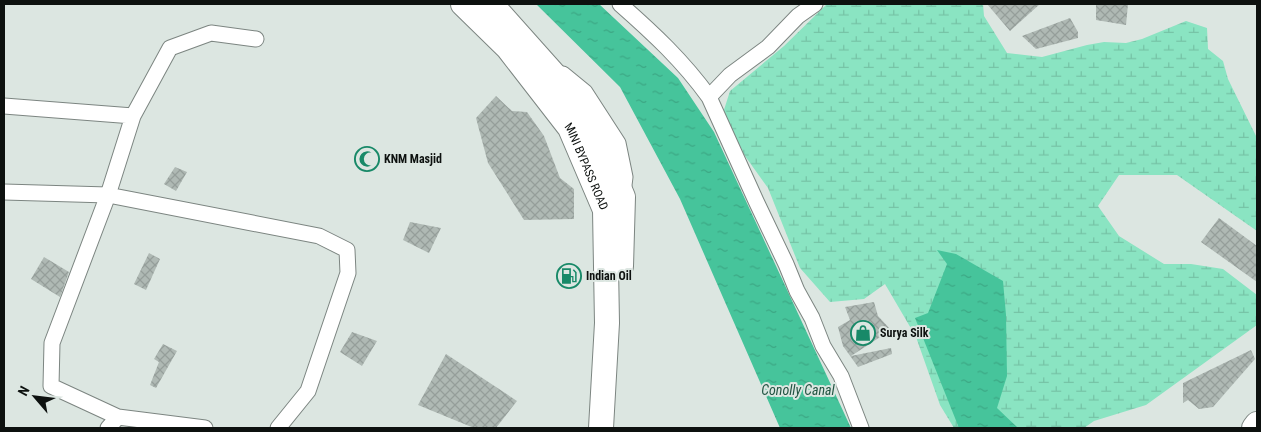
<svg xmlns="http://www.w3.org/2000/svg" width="1261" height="432" font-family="'Roboto Condensed',sans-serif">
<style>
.wetland{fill:url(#wetland-marsh)}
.water{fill:url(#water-ripples)}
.building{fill:url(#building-cross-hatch)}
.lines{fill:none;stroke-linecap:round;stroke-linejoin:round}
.minor-casing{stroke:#7c8581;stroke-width:17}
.primary-casing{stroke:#7c8581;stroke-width:26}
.minor{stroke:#fff;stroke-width:15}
.primary{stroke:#fff;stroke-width:24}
.labels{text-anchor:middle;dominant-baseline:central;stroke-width:4;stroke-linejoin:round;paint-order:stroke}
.poi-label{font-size:12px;font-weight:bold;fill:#0d110f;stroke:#dce6e1;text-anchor:start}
.street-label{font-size:12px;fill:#0d110f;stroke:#dce6e1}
.water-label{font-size:14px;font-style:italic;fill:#215442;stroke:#dce6e1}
</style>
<defs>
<pattern id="wetland-marsh" width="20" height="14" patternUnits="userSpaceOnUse" patternTransform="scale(1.25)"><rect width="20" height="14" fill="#8ae4c2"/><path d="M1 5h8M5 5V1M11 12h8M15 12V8" fill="none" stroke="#76c3a6"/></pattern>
<pattern id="water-ripples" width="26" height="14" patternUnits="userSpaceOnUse" patternTransform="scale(1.25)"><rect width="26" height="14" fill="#46c49b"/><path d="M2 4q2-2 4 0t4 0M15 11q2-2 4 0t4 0" fill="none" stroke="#3ca784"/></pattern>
<pattern id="building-cross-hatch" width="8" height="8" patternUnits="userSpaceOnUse" patternTransform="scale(1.25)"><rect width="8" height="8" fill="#afb9b4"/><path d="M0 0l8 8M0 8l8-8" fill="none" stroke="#959e9a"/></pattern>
</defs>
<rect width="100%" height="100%" fill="#dce6e1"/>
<path class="wetland" d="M827 4H983L984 16 1007 53 1042 57 1087 45 1104 42 1126 43 1142 39 1186 21 1207 28 1208 49 1223 61 1228 79 1257 138V231L1177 175H1119L1098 206 1119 236 1164 264H1191L1223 269 1257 295V325L1146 405 1094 421 1084 428H954L940 405 916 337 885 284 864 299 830 302 800 268 768 188 745 156 723 113 730 91 784 46Z"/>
<path class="water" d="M536 4H599L678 78 714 132 851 428H780L680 199 620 87Z
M937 250 956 254 1003 281 1006 315 1007 376 997 408 1018 428H959L915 318 928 313 947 264Z"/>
<path class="building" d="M987 4H1040L1010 31Z
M1096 4H1128L1126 25 1096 20Z
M1070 18 1078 32V38L1036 49 1022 36Z
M496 96 512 111 527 112 544 136 560 178 574 189V219L524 220 488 163 476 118Z
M175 167 187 172 176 191 164 184Z
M1219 218 1257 246V282L1201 242Z
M410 222 441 228 429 253 403 240Z
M149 253 160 259 146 290 134 284Z
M44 257 69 272 60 297 31 279Z
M874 302 878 316 891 330 851 356 891 348 892 354 858 367 843 346 838 327 850 320 845 307Z
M352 332 377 341 362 366 340 352Z
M163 344 177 351 156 388 150 385 159 362 154 359Z
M1251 350 1255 359 1213 407 1199 409 1188 400 1183 403V383Z
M446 354 517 401 496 428H474L418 405Z"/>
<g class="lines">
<defs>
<path id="minor" d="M620 4C653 33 683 61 709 97
M815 4 798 16 768 47 730 75 709 97 756 201 786 264 797 291 812 318 823 346 841 376 861 428
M563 74 585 92 618 143 625 177 624 185
M4 106 133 116
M4 192 108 195 319 236 347 250 348 273 308 391 278 428
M118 417 205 428
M108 428 118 417 51 386 52 343 108 195 133 116 170 48 211 33 256 39"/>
<g id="primary">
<path id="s1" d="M463 4 508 48 570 128 605 210 607 323 601 428"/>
<path d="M491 4 565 87 602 147 623 197 621 266"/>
<path d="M1254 428 1257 424"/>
</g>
</defs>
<use href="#minor" class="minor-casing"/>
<use href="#primary" class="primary-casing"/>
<use href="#minor" class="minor"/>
<use href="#primary" class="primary"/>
</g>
<defs>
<symbol id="mosque-ring" viewBox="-11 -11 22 22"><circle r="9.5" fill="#dce6e1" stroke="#188968" stroke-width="1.5"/><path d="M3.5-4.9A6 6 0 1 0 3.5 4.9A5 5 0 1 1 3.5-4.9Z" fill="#188968"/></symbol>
<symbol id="fuel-ring" viewBox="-11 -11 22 22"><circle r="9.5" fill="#dce6e1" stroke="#188968" stroke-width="1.5"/><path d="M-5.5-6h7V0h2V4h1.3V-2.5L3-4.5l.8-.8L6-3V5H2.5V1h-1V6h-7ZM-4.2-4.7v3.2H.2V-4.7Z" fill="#188968"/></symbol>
<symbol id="shop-ring" viewBox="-11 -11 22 22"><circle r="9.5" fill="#dce6e1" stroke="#188968" stroke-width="1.5"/><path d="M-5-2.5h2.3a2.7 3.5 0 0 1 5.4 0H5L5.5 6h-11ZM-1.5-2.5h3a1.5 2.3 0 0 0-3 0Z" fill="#188968"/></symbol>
</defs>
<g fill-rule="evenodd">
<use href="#mosque-ring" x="353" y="145" width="28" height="28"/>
<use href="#fuel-ring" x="555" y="262" width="28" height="28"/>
<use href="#shop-ring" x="849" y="319" width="28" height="28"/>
</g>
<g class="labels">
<g class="poi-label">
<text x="384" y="159">KNM Masjid</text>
<text x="586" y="276">Indian Oil</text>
<text x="880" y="333">Surya Silk</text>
</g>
<g class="street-label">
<text stroke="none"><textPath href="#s1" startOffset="206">MINI BYPASS ROAD</textPath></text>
</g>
<g class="water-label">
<text x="798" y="390">Conolly Canal</text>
</g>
</g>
<rect width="1261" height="432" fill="none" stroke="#0d110f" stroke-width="10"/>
<g transform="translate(35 397) rotate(298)" stroke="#dce6e1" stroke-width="4" paint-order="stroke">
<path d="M0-4L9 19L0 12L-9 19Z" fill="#0d110f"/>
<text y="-8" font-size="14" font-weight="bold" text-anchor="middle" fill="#0d110f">N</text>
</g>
</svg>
